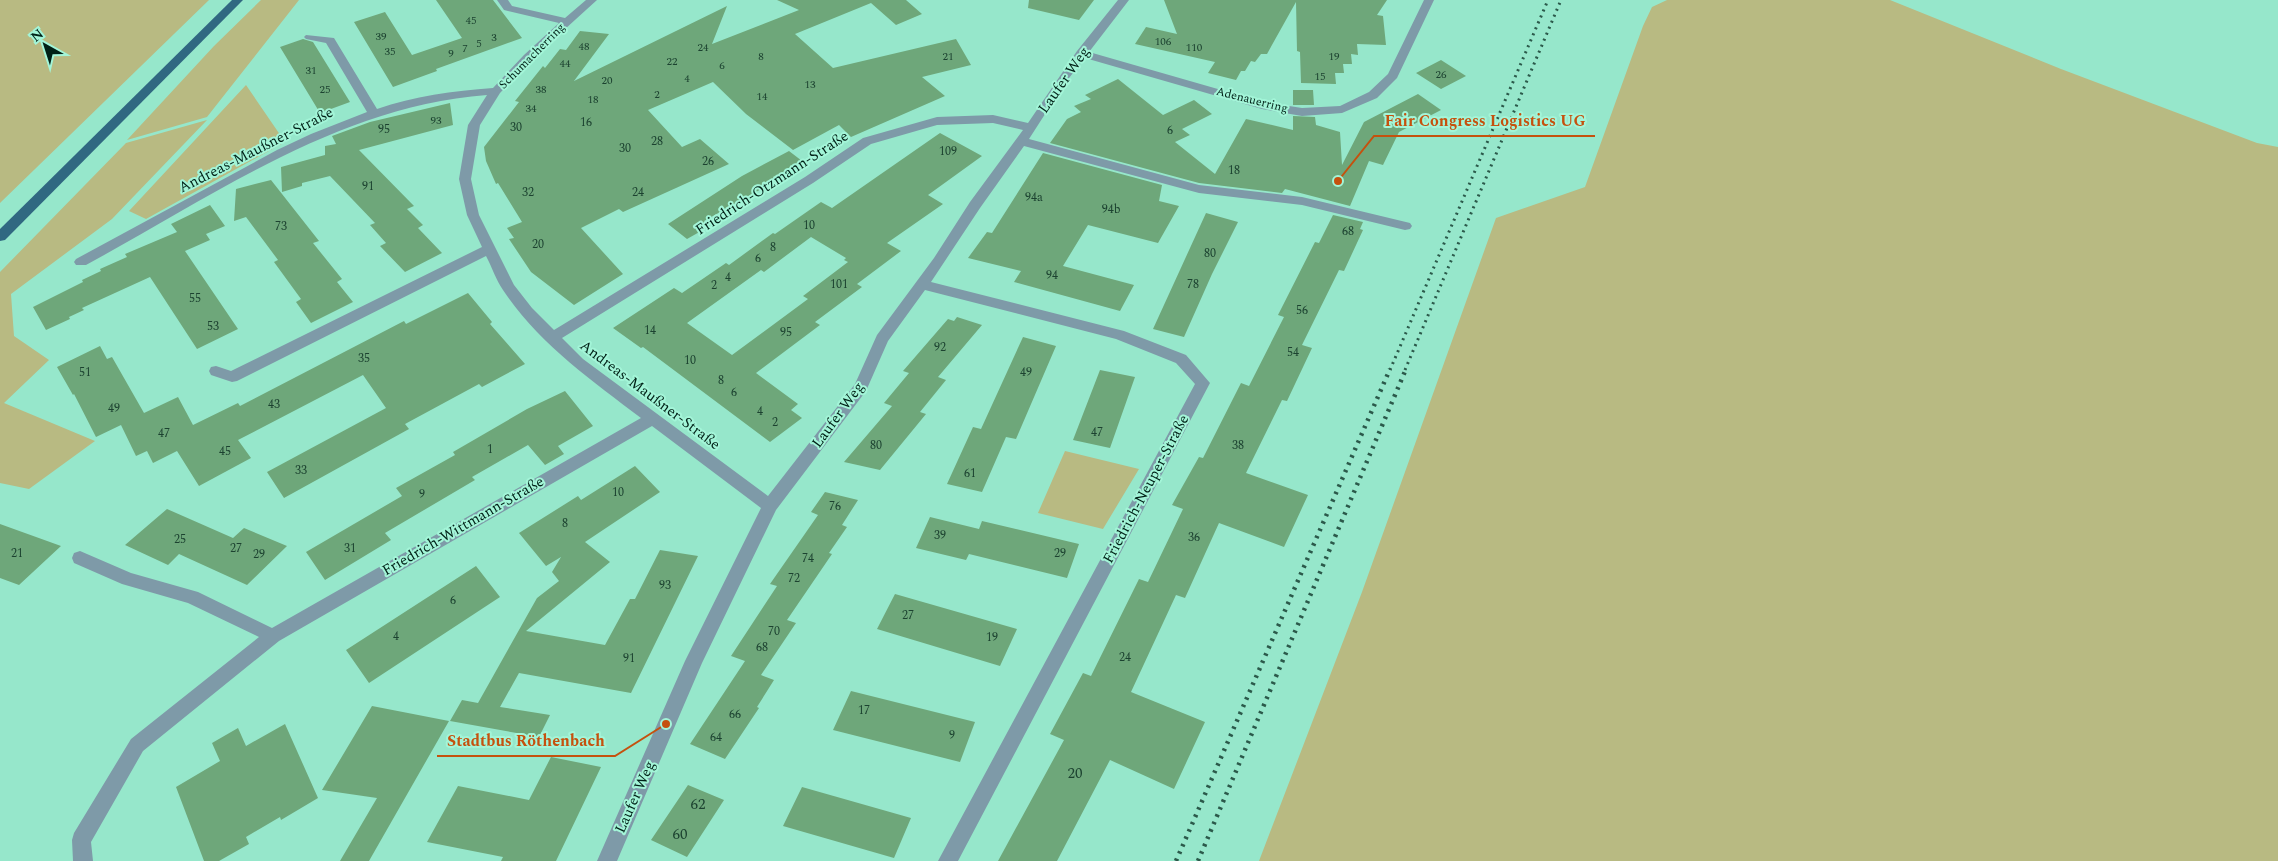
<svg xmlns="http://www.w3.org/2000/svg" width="2278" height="861" font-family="Spectral,serif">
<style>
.green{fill:#b8ba82}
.building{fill:#6ea77a;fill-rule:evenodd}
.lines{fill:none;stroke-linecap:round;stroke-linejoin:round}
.minor{fill:#7e9aa8;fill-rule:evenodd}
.major{fill:#306881;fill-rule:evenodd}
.rail-far1{stroke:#2b594a;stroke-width:3;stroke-dasharray:2 4.5;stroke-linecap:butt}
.rail{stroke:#2b594a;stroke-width:4.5;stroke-dasharray:2.5 5.5;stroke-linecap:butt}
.labels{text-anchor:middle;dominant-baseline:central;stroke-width:4;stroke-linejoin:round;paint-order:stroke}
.far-number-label{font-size:11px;fill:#1c4230}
.far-street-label{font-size:12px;fill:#002117;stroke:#a3f5d8}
.number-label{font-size:12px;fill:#1c4230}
.street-label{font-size:15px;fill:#002117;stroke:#a3f5d8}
.near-number-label{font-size:15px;fill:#1c4230}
.leader{fill:none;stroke:#c5510e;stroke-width:2}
.callout-dot{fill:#c5510e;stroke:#a3f5d8;stroke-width:2}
.callout-label{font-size:16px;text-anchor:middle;font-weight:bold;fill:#c5510e;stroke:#a3f5d8;stroke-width:4;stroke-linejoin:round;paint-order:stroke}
</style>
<rect width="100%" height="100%" fill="#96e7cb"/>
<path class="green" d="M0 0H209L0 203Z
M261 0H299L207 117 127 140 214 46Z
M1667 0H1890L2061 69 2257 143 2278 147V861H1259L1362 592 1496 218 1585 187 1643 26 1652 7Z
M246 85 285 142 146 219 129 211Z
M207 120 112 219 11 294 14 336 49 360 4 403 95 441 29 489 0 483V272L126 143Z
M1065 451 1139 469 1103 529 1038 513Z"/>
<path class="building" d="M436 0H493L522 38 436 69 437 71 393 87 354 22 385 12 412 55 462 38Z
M777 0H906L922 14 896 25 871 3 795 34 833 68 956 39 971 65 922 77 945 96 851 137 839 125 793 150 746 114 713 82 648 110 682 147 700 139 729 164 623 212 619 209 581 228 623 274 574 305 531 272 509 239 514 238 507 228 522 222 498 183 496 184 486 161 484 147 519 102 515 101 543 66 545 68 560 49 566 50 580 31 609 34 574 81 727 6 712 44 799 10Z
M1029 0H1094L1079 20 1028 8Z
M1164 0H1387L1377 15 1383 16 1386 45 1357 44 1358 55 1351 54 1352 64H1343L1344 73H1335L1336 84 1301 83 1300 52 1297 51 1296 2 1267 54H1261L1255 62 1251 61 1245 71H1241L1236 80 1208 73 1215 62 1135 44 1146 27 1177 34Z
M303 39 313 42 350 102 320 113 280 47Z
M1441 60 1466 76 1441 89 1416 73Z
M1118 79 1163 115 1194 100 1212 114 1182 129 1190 135 1175 142 1215 174 1246 119 1293 130V116L1315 117 1316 125 1340 132 1342 165 1364 122 1418 94 1441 110 1399 132 1383 165 1369 161 1350 206 1285 189 1282 193 1199 183 1050 143 1067 119 1081 112 1074 106 1091 99 1085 95Z
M1293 90H1313L1314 105H1293Z
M450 103 453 125 359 150 414 206 407 209 423 225 418 228 442 253 405 272 380 246 386 243 370 225 375 223 330 176 302 183V186L282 192 281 167 325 155V146L336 144 332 136 370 122Z
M940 133 982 156 928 195 943 204 887 243 901 251 857 284 862 287 815 322 820 325 756 373 798 404 791 410 802 418 770 442 643 347 641 348 613 328 674 288 682 293 726 263 729 265 773 233 775 234 821 202 832 208ZM811 237 846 258 844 260 848 262 803 296 808 299 732 355 687 323 761 270 764 272Z
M789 151 806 164 704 221 710 226 687 239 668 224 742 176Z
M1043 153 1162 185 1159 201 1179 206 1158 243 1088 225 1063 266 1134 285 1120 311 1014 282 1021 271 968 258 987 232 992 233Z
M271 180 319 241 313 243 342 279 337 282 353 302 311 323 296 302 301 299 274 262 278 260 246 217 234 221 236 189Z
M210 205 225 226 206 234 210 240 185 251 238 329 197 349 150 277 82 308 84 310 69 317 70 319 46 330 33 307 83 282 82 280 101 271 100 269 127 257 125 254 177 232 171 224Z
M1206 213 1238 222 1212 274 1184 337 1153 329Z
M1333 215 1363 222 1360 229 1363 230 1344 271 1339 270 1302 345 1312 348 1287 401 1282 400 1246 473 1308 495 1284 547 1219 523 1185 598 1176 595 1131 692 1205 722 1174 789 1110 760 1057 861H998L1064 740 1050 734 1083 673 1091 676 1139 579 1148 582 1183 509 1172 505 1199 457 1203 458 1241 383 1249 386 1284 317 1278 315 1315 242 1319 243Z
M468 293 492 322 490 324 525 364 482 387 479 384 405 424 409 429 284 498 267 472 386 408 363 375 238 440 251 458 199 486 177 451 153 463 147 451 136 456 121 425 96 437 74 394 73 395 57 367 100 346 107 359 112 357 144 413 178 397 193 425 238 403 240 406 404 321 406 324Z
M957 317 982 325 938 377 946 380 920 412 926 414 880 470 844 462 892 406 884 403 909 373 903 371 948 319 954 321Z
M1023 337 1056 346 1016 439 1006 437 982 492 947 484 973 427 981 429Z
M1100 370 1135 377 1110 448 1073 440Z
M565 391 593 426 558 446 564 454 545 465 528 445 472 477 475 480 385 533 391 540 325 580 306 552 402 496 396 488 455 455 453 452 527 409Z
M635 466 660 492 585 542 610 562 526 631 605 645 630 599H635L660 550 698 556 631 693 519 673 500 707 550 715 539 737 450 721 462 700 478 703 537 598 559 581 552 572 561 557 546 566 519 533 578 496 581 500Z
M825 492 858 500 842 525 847 527 829 553 832 554 787 620 796 623 761 675 774 680 757 707 759 708 725 759 690 744 745 661 731 656 777 586 770 584 818 515 811 512Z
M167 509 233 538 244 528 287 546 247 585 179 554 168 565 125 545Z
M930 517 979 529 982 521 1079 544 1067 578 969 554 966 560 916 548Z
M0 524 61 546 19 585 0 578Z
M476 566 500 597 369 683 346 650Z
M895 594 1017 629 1000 666 877 629Z
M851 691 975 722 960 762 833 730Z
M372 706 449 721 369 861H340L377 798 322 790Z
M285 724 318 798 281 820 280 817 246 837 249 844 219 861H204L176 787 220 761 212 743 238 728 246 746Z
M551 757 601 767 556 861H501L503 857 427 842 458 786 529 800Z
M688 785 724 800 687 857 651 840Z
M802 787 911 818 894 858 783 826Z"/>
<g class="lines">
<path class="minor" d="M497 0H508L512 6 565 18 586 0H597L532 59 500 93 480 125 471 179 479 215 514 285 532 308 554 330 805 177 863 138 937 117 993 115 1028 123 1077 51 1118 0H1129L1089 52 1263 102 1302 108 1340 106 1369 92 1388 74 1424 0H1434L1397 78 1377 98 1342 113 1302 116 1262 109 1085 58 1065 83 1029 139 1199 185 1302 197 1410 223 1412 226 1410 229 1405 230 1302 205 1199 193 1024 146 980 208 931 282 1124 331 1186 355 1210 383 958 861H938L1195 384 1176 363 1116 339 925 290 888 341 866 391 776 510 702 663 617 861H597L685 661 761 508 652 426 279 641 143 751 91 842 93 861H73L72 840 74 833 131 739 259 637 188 603 122 584 74 563 72 558 74 553 80 551 131 573 198 592 272 628 641 418C591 380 538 343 503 290 496 280 492 267 486 256L237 381 232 382 211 375 209 371 211 367 216 366 231 371 482 247 467 215 459 179 468 125 487 95C339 106 213 196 86 265H76L74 262 76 259 277 150 311 134 367 112 326 43 306 39 304 37 306 35 334 38 377 109C414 96 453 91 493 88L524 55 559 23 504 10ZM993 123 1023 130 970 202 934 258 877 335 855 384 768 496 583 359 562 338 813 183 871 144 937 125Z"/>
<path class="major" d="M232 0H243L5 240 0 241V229Z"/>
<path class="rail-far1" d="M1390 370 1548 0
M1405 370 1561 0"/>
<path class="rail" d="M1176 861 1390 369
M1198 861 1406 369"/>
</g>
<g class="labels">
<g class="far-number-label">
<text x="471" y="20">45</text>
<text x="381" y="36">39</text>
<text x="494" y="37">3</text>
<text x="1163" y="41">106</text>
<text x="479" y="43">5</text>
<text x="584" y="46">48</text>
<text x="703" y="47">24</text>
<text x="1194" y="47">110</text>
<text x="465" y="48">7</text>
<text x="390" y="51">35</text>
<text x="451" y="53">9</text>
<text x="761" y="56">8</text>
<text x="948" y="56">21</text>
<text x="1334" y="56">19</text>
<text x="672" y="61">22</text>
<text x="565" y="63">44</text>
<text x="722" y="65">6</text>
<text x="311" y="70">31</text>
<text x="1441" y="74">26</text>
<text x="1320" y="76">15</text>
<text x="687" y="78">4</text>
<text x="607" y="80">20</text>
<text x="810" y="84">13</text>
<text x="325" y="89">25</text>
<text x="541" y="89">38</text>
<text x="657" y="94">2</text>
<text x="762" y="96">14</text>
<text x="593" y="99">18</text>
<text x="531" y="108">34</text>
<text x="436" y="120">93</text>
</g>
<g class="far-street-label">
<text transform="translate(532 56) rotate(-45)">Schumacherring</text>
<text transform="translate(1252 100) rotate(14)">Adenauerring</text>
</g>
<g class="number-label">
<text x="586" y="122">16</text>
<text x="516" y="127">30</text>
<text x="384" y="129">95</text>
<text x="1170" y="130">6</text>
<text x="657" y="141">28</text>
<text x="625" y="148">30</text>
<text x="948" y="151">109</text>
<text x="708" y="161">26</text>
<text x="1234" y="170">18</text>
<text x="368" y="186">91</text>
<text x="528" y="192">32</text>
<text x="638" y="192">24</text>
<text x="1034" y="197">94a</text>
<text x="1111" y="209">94b</text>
<text x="809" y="225">10</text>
<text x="281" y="226">73</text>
<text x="1348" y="231">68</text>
<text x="538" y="244">20</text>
<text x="773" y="247">8</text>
<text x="1210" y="253">80</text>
<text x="758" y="258">6</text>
<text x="1052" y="275">94</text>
<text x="728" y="277">4</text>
<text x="839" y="284">101</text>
<text x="1193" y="284">78</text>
<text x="714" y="285">2</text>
<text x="195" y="298">55</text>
<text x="1302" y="310">56</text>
<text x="213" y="326">53</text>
<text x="650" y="330">14</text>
<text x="786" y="332">95</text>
<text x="940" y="347">92</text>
<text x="1293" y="352">54</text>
<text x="364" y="358">35</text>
<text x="690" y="360">10</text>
<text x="85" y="372">51</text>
<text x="1026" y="372">49</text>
<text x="721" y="380">8</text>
<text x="734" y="392">6</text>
<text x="274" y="404">43</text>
<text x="114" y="408">49</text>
<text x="760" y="411">4</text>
<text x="775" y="422">2</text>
<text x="1097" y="432">47</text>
<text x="164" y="433">47</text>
<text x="876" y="445">80</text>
<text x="1238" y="445">38</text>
<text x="490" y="449">1</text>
<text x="225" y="451">45</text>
<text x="301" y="470">33</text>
<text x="970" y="473">61</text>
<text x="618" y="492">10</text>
<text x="422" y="494">9</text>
<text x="835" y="506">76</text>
<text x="565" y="523">8</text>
<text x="940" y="535">39</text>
<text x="1194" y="537">36</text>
<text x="180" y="539">25</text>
<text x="236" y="548">27</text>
<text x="350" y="548">31</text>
<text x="17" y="553">21</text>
<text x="1060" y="553">29</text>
<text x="259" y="554">29</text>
<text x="808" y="558">74</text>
<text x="794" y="578">72</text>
<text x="665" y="585">93</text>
<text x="453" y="600">6</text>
<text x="908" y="615">27</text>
<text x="774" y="631">70</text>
<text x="396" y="636">4</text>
<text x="992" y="637">19</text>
<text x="762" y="647">68</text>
<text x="1125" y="657">24</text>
<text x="629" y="658">91</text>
<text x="864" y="710">17</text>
<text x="735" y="714">66</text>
<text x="952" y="735">9</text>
<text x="716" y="737">64</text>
</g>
<g class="street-label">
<text transform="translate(1064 80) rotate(-55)">Laufer Weg</text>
<text transform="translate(256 150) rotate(-27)">Andreas-Maußner-Straße</text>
<text transform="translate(772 183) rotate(-33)">Friedrich-Otzmann-Straße</text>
<text transform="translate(650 395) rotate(37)">Andreas-Maußner-Straße</text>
<text transform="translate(838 415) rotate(-54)">Laufer Weg</text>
<text transform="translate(1146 489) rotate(-62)">Friedrich-Neuper-Straße</text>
<text transform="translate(463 526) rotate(-30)">Friedrich-Wittmann-Straße</text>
<text transform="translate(635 797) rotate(-66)">Laufer Weg</text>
</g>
<g class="near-number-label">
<text x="1075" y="773">20</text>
<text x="698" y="804">62</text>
<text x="680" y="834">60</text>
</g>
</g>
<path class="leader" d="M1338 181L1374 136H1595M666 724L615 756H437"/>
<g class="callout-dot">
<circle cx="1338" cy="181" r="5"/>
<circle cx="666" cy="724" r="5"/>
</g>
<g class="callout-label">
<text x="1485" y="126">Fair Congress Logistics UG</text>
<text x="526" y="746">Stadtbus Röthenbach</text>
</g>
<g transform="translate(45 45) rotate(321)" stroke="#a3f5d8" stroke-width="4" paint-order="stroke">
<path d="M0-4L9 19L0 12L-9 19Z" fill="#002117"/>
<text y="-8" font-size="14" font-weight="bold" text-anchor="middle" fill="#002117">N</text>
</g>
</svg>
